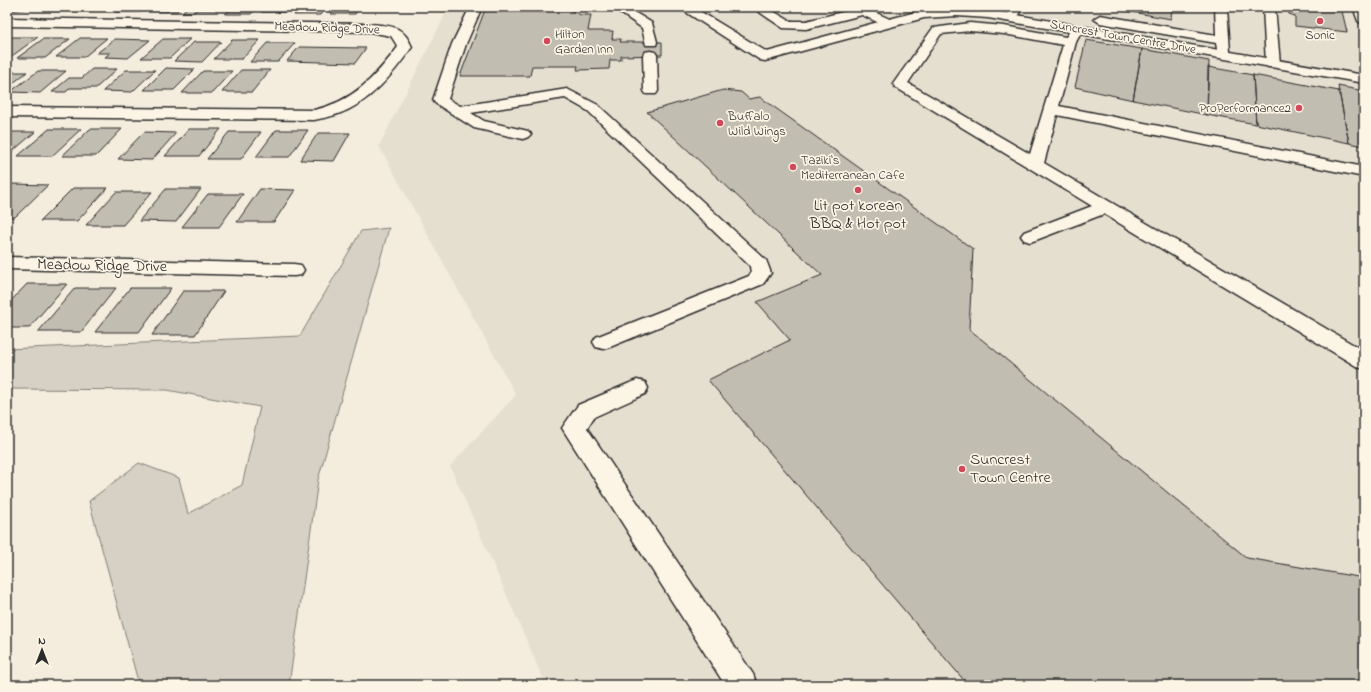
<svg xmlns="http://www.w3.org/2000/svg" width="1371" height="692" font-family="'Indie Flower',sans-serif">
<style>
.built{fill:#e5dfd0}
.green{fill:#d6d1c4;stroke:#807e78}
.building{fill:#c2bdb1;stroke:#2b2b2b}
.lines{fill:none;stroke-linecap:round;stroke-linejoin:round}
.service-casing{stroke:#2b2b2b;stroke-width:3}
.minor-casing{stroke:#2b2b2b;stroke-width:3}
.service{fill:#fcf5e5;fill-rule:evenodd}
.minor{fill:#fcf5e5;fill-rule:evenodd}
.poi-dot{fill:#d1495b;stroke:#fcf5e5;stroke-width:1.5}
.labels{text-anchor:middle;dominant-baseline:central;stroke-width:3.5;stroke-linejoin:round;paint-order:stroke}
.far-street-label{font-size:13px;fill:#2b2b2b;stroke:#fcf5e5}
.far-poi-label{font-size:13px;fill:#2b2b2b;stroke:#fcf5e5;text-anchor:start}
.poi-label{font-size:16px;fill:#2b2b2b;stroke:#fcf5e5}
.street-label{font-size:16px;fill:#2b2b2b;stroke:#fcf5e5}
</style>
<rect width="100%" height="100%" fill="#f4edde"/>
<filter id="ink" filterUnits="userSpaceOnUse"><feTurbulence type="fractalNoise" baseFrequency=".025" numOctaves="2"/><feDisplacementMap in="SourceGraphic" scale="8" xChannelSelector="R" yChannelSelector="G"/><feConvolveMatrix kernelMatrix="1 2 1 2 8 2 1 2 1" color-interpolation-filters="sRGB"/></filter>
<g filter="url(#ink)">
<path class="built" d="M449 7H1364V685H546L450 466 516 395 379 146Z"/>
<path class="green" d="M389 228 318 480 289 685H139L89 501 139 463 179 478 188 514 242 485 260 407 167 390 7 389V349L300 336 361 231Z"/>
<path class="building" d="M12 7H45L7 11Z
M56 7H81L75 11H50Z
M88 7H114L110 10H85Z
M122 7H147L141 12H115Z
M156 7H181L177 11H151Z
M188 7H221L218 10H197L194 12H182Z
M233 7H258L251 14H225Z
M266 7H292L287 12H261Z
M301 7H326L320 15H294Z
M335 7H360L355 14H330Z
M486 7H573L572 11 581 15H591L588 31H613L612 39H621L620 42H662V55L621 56V60H610L609 69 577 70 578 66H532L530 76H460Z
M1127 7H1172L1171 19 1126 11Z
M1293 7H1341L1347 32 1295 26V16L1289 14 1288 9 1294 10Z
M11 37H38L12 56H7V40Z
M80 38H107L84 57H56Z
M43 39H70L45 58H17Z
M115 39 150 40 128 58 105 57 110 53H97Z
M163 39H190L170 58H141Z
M232 40H260L242 59H214Z
M1086 40 1142 49 1133 100 1075 87Z
M194 42H221L202 62 174 61Z
M267 43H295L278 62H250Z
M299 47 366 48 355 63 287 61Z
M1142 49 1209 61 1207 115 1133 100Z
M1208 67 1253 75 1256 124 1207 115Z
M166 68 195 69 174 90H144Z
M92 69H117L96 88H70L66 92H52L69 78H82Z
M126 70H155L132 92 103 91Z
M241 70H270L252 92H222Z
M38 71H66L40 93 10 92Z
M203 71H232L212 93H182Z
M7 72H27L7 88Z
M1253 75 1339 91 1349 143 1256 124Z
M1338 86 1364 91V146L1349 143Z
M723 90 741 92 749 99 760 97 973 249 969 329 1247 558 1364 578V685H968L708 380 790 340 757 302 822 275 647 112Z
M49 129H81L52 156H18Z
M90 129H122L96 156H62Z
M189 129H221L199 156H165Z
M276 130H308L289 157H256Z
M7 132H35L7 156Z
M144 132 176 133 152 160 118 159Z
M229 132H261L241 159H207Z
M318 133H350L334 161 300 160Z
M13 184 48 185 15 217H7V190Z
M73 188H108L77 221H40Z
M166 189H201L176 222 139 221Z
M260 189 295 190 274 222H237Z
M116 192H152L123 225H86Z
M208 194H243L219 227H182Z
M27 284H67L29 328H7V305Z
M75 288H116L81 332H38Z
M130 288H171L139 332H95Z
M183 291H224L195 335H152Z"/>
<g class="lines">
<defs>
<path id="service" d="M470 7H482L466 44 448 99 460 106 567 89 598 105 766 260 771 273 763 284 610 347 603 349 596 347 593 342 596 337 749 276 751 273 750 266 588 111 565 98 471 113 484 121 528 131 531 134 528 137 523 139 474 128 435 103 433 100 452 44Z
M612 7H626L652 23 657 42 656 45H646L642 28Z
M752 7H766L790 21H806L863 7 892 20 894 23 888 27 862 15 806 29 783 28Z
M1010 7H1022L1015 21 1011 22 1005 18Z
M1215 7H1227L1230 52 1228 55H1218L1216 43 1100 23 1094 19 1100 15 1216 35Z
M1263 7H1275L1280 64 1278 67H1268L1266 64Z
M1353 7H1364V25L1358 21Z
M970 23 1004 26 1066 37 1073 26H1081L1083 29 1076 42 1059 106 1364 167V177L1057 115 1044 163 1364 351V369L1356 366 1104 214 1036 240 1030 242 1024 240 1021 236 1024 232 1092 206 895 87 893 84 933 28ZM970 31 1004 34 1063 45 1030 154 908 83 941 34Z
M650 51 655 52 657 55 658 91 656 94H646L644 91 643 55 645 52Z
M637 380 645 382 648 388 645 394 594 417 587 428 753 674 757 685H725L562 428 578 405Z"/>
<path id="minor" d="M678 7H693L767 52 923 10 957 8 988 10 1364 75V83L988 18 957 16 924 18 765 61 760 60Z
M7 18 370 24C391 26 403 25 412 47 393 74 370 103 338 114 330 117 322 118 314 120L7 117V107L314 110C354 101 374 78 398 47L391 36 370 32 7 26Z
M7 257 294 264 301 265 304 270 301 275 294 276 7 269Z"/>
</defs>
<use href="#service" class="service-casing"/>
<use href="#minor" class="minor-casing"/>
<use href="#service" class="service"/>
<use href="#minor" class="minor"/>
</g>
</g>
<g class="poi-dot">
<circle cx="1320" cy="21" r="4"/>
<circle cx="547" cy="41" r="4"/>
<circle cx="1299" cy="108" r="4"/>
<circle cx="720" cy="123" r="4"/>
<circle cx="793" cy="167" r="4"/>
<circle cx="858" cy="190" r="4"/>
<circle cx="962" cy="469" r="4"/>
</g>
<g class="labels">
<g class="far-street-label">
<text transform="translate(327 28) rotate(2)">Meadow Ridge Drive</text>
<text transform="translate(1123 37) rotate(10)">Suncrest Town Centre Drive</text>
</g>
<g class="far-poi-label">
<text x="555" y="34">Hilton<tspan x="555" dy="15">Garden Inn</tspan></text>
<text x="1320" y="35" text-anchor="middle">Sonic</text>
<text x="1291" y="108" text-anchor="end">ProPerformance2</text>
<text x="728" y="116">Buffalo<tspan x="728" dy="15">Wild Wings</tspan></text>
<text x="801" y="160">Taziki's<tspan x="801" dy="15">Mediterranean Cafe</tspan></text>
</g>
<g class="poi-label">
<text x="858" y="206">Lit pot korean<tspan x="858" dy="18">BBQ &amp; Hot pot</tspan></text>
<text x="970" y="460" text-anchor="start">Suncrest<tspan x="970" dy="18">Town Centre</tspan></text>
</g>
<g class="street-label">
<text transform="translate(102 266) rotate(1)">Meadow Ridge Drive</text>
</g>
</g>
<rect width="1371" height="692" fill="none" stroke="#fcf5e5" stroke-width="24"/>
<rect x="12" y="12" width="1347" height="668" fill="none" stroke="#2b2b2b" stroke-width="1.5" filter="url(#ink)"/>
<g transform="translate(42 650)" stroke="#fcf5e5" stroke-width="3" paint-order="stroke">
<path d="M0-3L7 15L0 10L-7 15Z" fill="#2b2b2b"/>
<text y="-6" font-size="11" font-weight="bold" text-anchor="middle" fill="#2b2b2b">N</text>
</g>
</svg>
